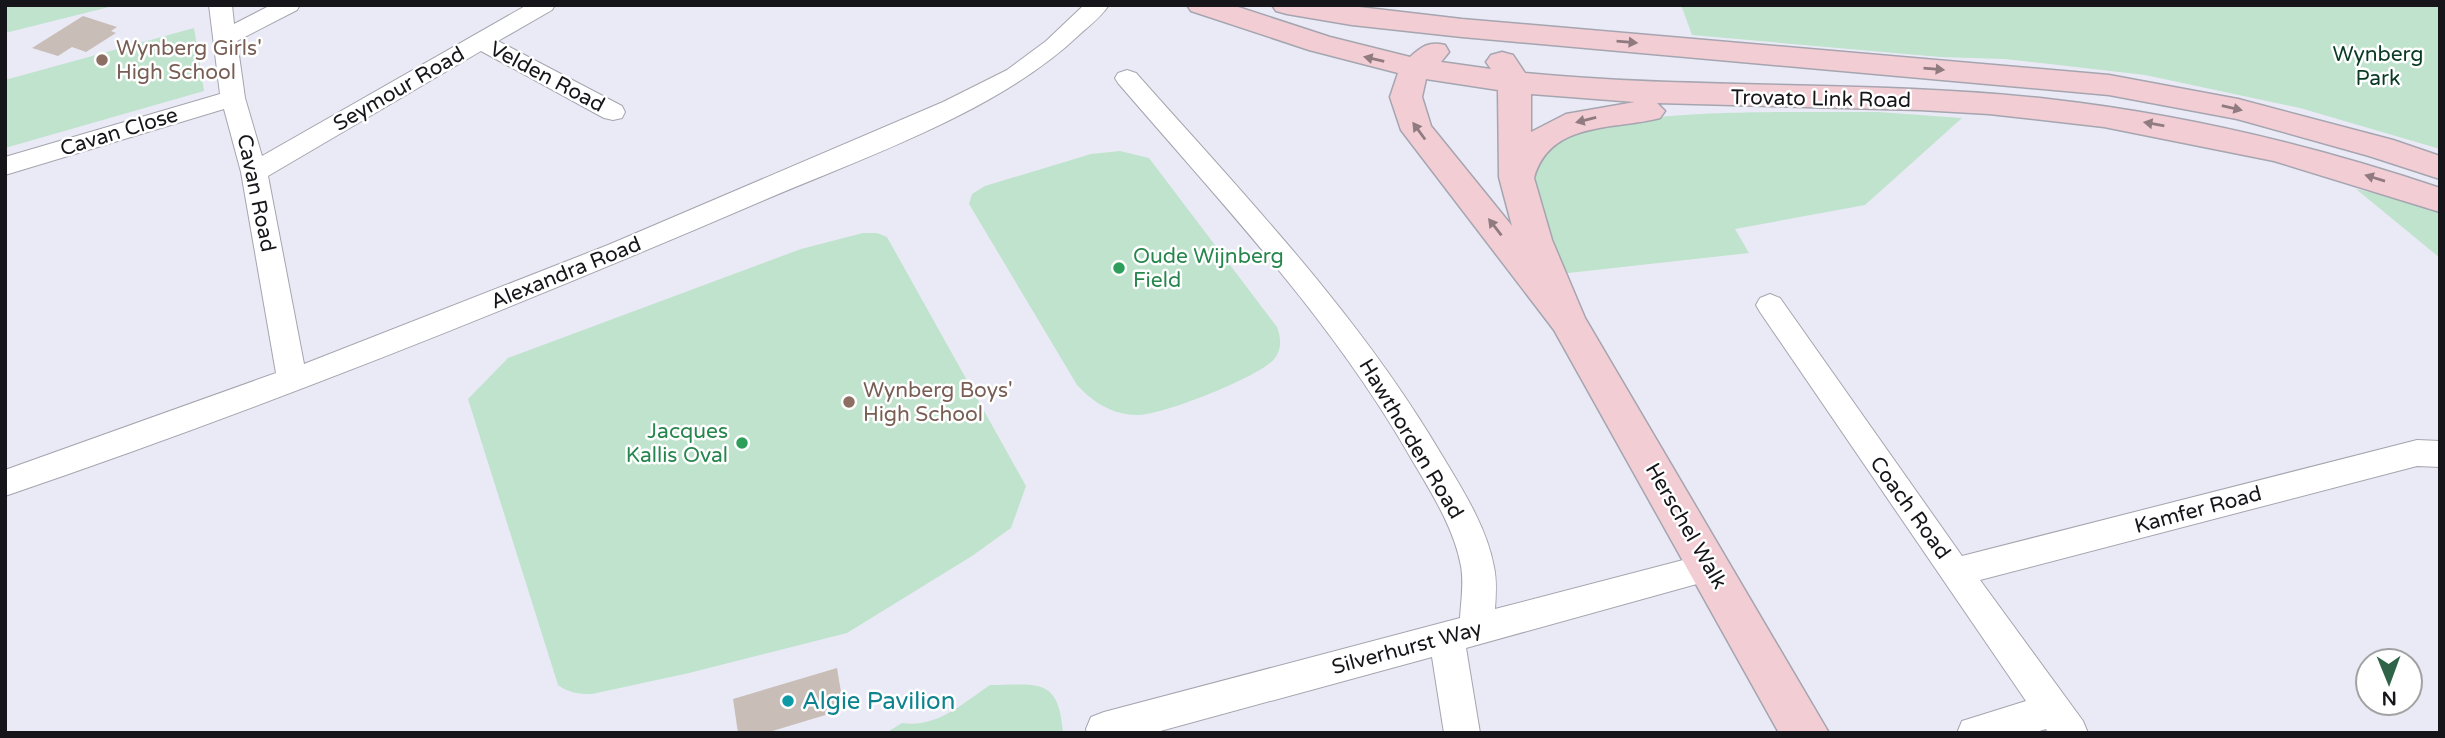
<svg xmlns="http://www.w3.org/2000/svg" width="2445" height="738" font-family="'Varela Round',sans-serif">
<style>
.green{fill:#bfe3cc}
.building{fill:#c9bdb7}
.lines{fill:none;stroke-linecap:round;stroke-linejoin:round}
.street-casing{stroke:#a5a5b0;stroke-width:2}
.secondary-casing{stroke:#a5a5b0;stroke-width:3}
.street{fill:#fff;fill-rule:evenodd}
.secondary{fill:#f3cdd4;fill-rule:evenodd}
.oneway{fill:#907b80}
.education-dot{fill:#8d6e63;stroke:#fff;stroke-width:2.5}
.leisure-dot{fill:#2e9e5b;stroke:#fff;stroke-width:2.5}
.culture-dot{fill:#0f9aa8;stroke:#fff;stroke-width:2.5}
.labels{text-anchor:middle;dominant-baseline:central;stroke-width:5;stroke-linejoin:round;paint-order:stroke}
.education-label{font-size:21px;fill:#785e54;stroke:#fff;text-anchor:start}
.park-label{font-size:21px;fill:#093a23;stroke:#fff}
.street-label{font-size:21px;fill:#16161a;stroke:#fff}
.leisure-label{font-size:21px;fill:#27864d;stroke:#fff;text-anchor:start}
.near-culture-label{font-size:24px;fill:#0d838f;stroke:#fff;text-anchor:start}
</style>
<rect width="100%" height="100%" fill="#eaeaf6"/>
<path class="green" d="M5 5H117L5 33Z
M1681 5H2440V149L2300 108 2145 75 2005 59 1940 57 1692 35Z
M194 28 204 91 5 148V80Z
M1786 112H1878L1962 118 1865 205 1735 229 1749 253 1559 274C1551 247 1529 191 1535 165 1546 110 1740 113 1786 112Z
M1120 151 1149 158 1277 327C1281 338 1282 348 1275 358 1263 376 1160 416 1138 415 1113 415 1094 403 1077 385L969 204 972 194 985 186 1091 154Z
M2356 189 2395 198 2440 213V258Z
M863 233H877L887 237 1026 486 1011 528 972 556 847 633 689 673 592 694C578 694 569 693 558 685L468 399 508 358 801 249Z
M990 685C1037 685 1059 676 1063 733H886L902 723C937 728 962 704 990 685Z"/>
<path class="building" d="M83 16 117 27 111 31 116 33 86 52 72 47 58 56 32 48Z
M837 668 843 704 831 708 832 713 766 733H738L733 699Z"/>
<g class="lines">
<defs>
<path id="street" d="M209 5H232L234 24 271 5H300L297 10 237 41 245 98 262 156 527 5H555L552 10 498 41 622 106 625 112 622 118 613 120 604 118 481 51 268 176 304 364 608 245 943 102 1007 70 1046 41 1084 5H1109C1101 17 1089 26 1079 35 998 112 865 157 762 201 513 308 261 409 5 496V470L276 373 241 172 224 109 5 175V157L220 94Z
M1127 70 1136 73C1245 196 1359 314 1443 457 1463 490 1487 528 1494 567 1497 581 1496 595 1495 609L1710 553 1722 557 1727 567 1722 577 1466 648 1480 733H1444L1432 657 1153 733H1087L1086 729 1091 717 1104 712 1460 618C1461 601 1464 583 1461 566 1454 528 1431 492 1412 460 1333 321 1222 204 1118 83L1115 78 1118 73Z
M1770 294 1780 298 1962 556 2417 440 2440 441V467L2417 466 1980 580 2083 721 2088 733H2048L2046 729 2033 733H1957L1962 721 2026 701 1760 312 1756 305 1760 298Z"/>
<path id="secondary" d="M1187 5H1232L1330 37 1410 57C1422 46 1429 41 1445 45L1449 52 1441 62 1491 69 1486 62 1491 55 1502 52 1513 55 1525 73C1699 90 1875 80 2048 99 2182 114 2312 145 2440 188V212L2274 161 2104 127 1989 114 1920 110 1657 103 1665 111 1660 118C1616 130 1550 120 1534 178L1552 240 1585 318 1829 733H1779L1554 330 1401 130 1390 97 1398 73 1309 50 1191 11ZM1426 79 1498 90 1499 177 1512 226 1431 126 1422 97ZM1531 94 1635 102 1566 114 1531 132Z
M1272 5H1342L1462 19 2109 75 2238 99 2393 140 2440 156V179L2369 156 2237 119 2109 95 1462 37 1352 25 1287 14 1276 11Z"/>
</defs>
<use href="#street" class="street-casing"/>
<use href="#secondary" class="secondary-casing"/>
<use href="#street" class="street"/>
<use href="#secondary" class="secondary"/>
</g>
<defs><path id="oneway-solid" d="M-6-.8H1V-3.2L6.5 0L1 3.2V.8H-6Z" transform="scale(1.75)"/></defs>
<g class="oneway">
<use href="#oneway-solid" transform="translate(1627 42) rotate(5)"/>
<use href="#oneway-solid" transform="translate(1374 59) rotate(-167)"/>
<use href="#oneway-solid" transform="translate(1934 69) rotate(5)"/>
<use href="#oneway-solid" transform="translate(2232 108) rotate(13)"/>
<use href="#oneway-solid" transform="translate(1586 120) rotate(166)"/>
<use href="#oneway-solid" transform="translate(2154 124) rotate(-170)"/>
<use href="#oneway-solid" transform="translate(1419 131) rotate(-126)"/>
<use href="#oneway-solid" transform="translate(2375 178) rotate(-163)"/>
<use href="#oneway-solid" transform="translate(1495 227) rotate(-128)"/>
</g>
<g class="education-dot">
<circle cx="102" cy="60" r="7"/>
<circle cx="849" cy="402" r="7"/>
</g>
<g class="leisure-dot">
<circle cx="1119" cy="268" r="7"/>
<circle cx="742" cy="443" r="7"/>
</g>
<circle class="culture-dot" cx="788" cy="701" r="7"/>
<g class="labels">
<g class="education-label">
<text x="116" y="48">Wynberg Girls'<tspan x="116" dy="24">High School</tspan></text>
<text x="863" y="390">Wynberg Boys'<tspan x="863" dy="24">High School</tspan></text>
</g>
<g class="park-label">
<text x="2378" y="54">Wynberg<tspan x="2378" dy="24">Park</tspan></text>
</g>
<g class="street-label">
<text transform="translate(547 77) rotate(28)">Velden Road</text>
<text transform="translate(399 89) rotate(-30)">Seymour Road</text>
<text transform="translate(1821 99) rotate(1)">Trovato Link Road</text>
<text transform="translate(119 132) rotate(-17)">Cavan Close</text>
<text transform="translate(256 193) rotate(78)">Cavan Road</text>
<text transform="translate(566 273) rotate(-22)">Alexandra Road</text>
<text transform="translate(1411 439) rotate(59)">Hawthorden Road</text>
<text transform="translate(1910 508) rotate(54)">Coach Road</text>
<text transform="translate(2198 510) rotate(-15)">Kamfer Road</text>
<text transform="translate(1686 526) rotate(60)">Herschel Walk</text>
<text transform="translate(1407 648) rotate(-15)">Silverhurst Way</text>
</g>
<g class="leisure-label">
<text x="1133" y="256">Oude Wijnberg<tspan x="1133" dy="24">Field</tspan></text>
<text x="728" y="431" text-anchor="end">Jacques<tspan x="728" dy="24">Kallis Oval</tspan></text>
</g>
<g class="near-culture-label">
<text x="802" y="701">Algie Pavilion</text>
</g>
</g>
<rect width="2445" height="738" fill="none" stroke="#16161a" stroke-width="14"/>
<g transform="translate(2389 682) rotate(179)"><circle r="33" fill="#ffffff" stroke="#a2a2a3" stroke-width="2"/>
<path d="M0-5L12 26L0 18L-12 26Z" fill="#2e6348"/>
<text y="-10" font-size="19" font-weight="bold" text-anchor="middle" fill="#16161a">N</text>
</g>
</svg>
